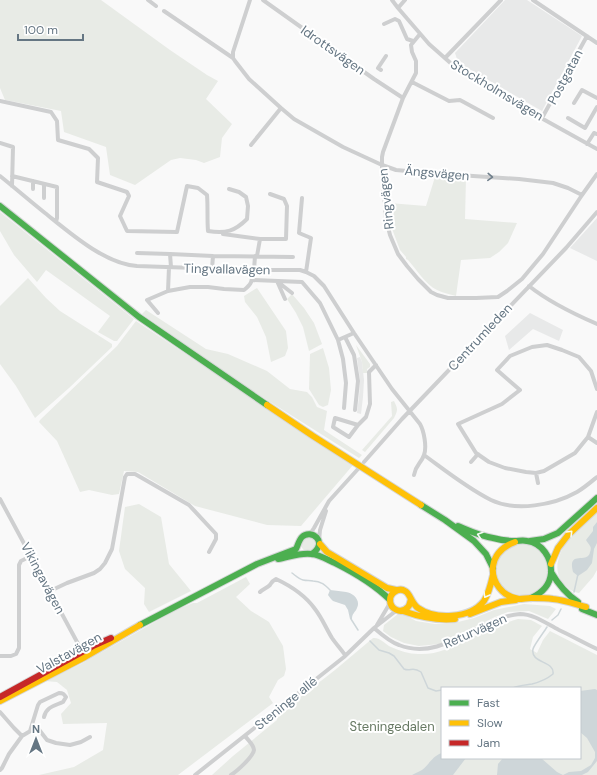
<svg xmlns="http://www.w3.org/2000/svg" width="597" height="775" font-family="'DM Sans',sans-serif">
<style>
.built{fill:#e8e9e9}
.green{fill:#e8ebe6;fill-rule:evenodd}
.water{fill:#ced6d9}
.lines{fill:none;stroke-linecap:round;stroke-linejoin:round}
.stream{stroke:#ced6d9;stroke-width:1.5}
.fast-casing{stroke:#d5d6d7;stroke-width:8}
.slow-casing{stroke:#d5d6d7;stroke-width:8}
.jam-casing{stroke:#d5d6d7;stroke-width:8}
.street{stroke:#cecfd0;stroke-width:4}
.fast{stroke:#4caf50;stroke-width:6}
.slow{stroke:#ffc107;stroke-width:6}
.jam{stroke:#c62828;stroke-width:6}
.oneway{stroke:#707f8b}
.oneway2{stroke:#f6fbf6}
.labels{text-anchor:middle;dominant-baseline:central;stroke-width:4;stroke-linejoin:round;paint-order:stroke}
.street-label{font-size:13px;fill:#657683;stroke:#fff}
.park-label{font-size:13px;fill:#687a64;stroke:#fff}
</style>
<rect width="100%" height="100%" fill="#f9f9f9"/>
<path class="built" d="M505 0H527L582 36 542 111 464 66 457 59 455 53Z
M597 218V261L570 248Z
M530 313 563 330 559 341 533 329 509 350 505 336Z
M360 357 362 362 364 380 363 397 361 414 357 413 359 397 360 380 357 358Z"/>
<path class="green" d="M0 0H101L170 50 207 75 218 81 206 99 232 124 222 138 220 157 204 163 196 160 180 158 171 160 135 185 110 175 106 147 64 132 61 111 5 100 0 88Z
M435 177 466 178 465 219 517 223 508 243 499 252 490 258 461 260 456 296C450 294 443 293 437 290 425 284 417 270 408 260L406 259V257L400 250 391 226 389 203 426 206Z
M0 212 134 319 117 341H114L98 332 110 316 46 270 37 282 14 255 0 231Z
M28 278 46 298 60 311 112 344V347L69 388 35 418 16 386 0 364V306Z
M257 288 286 331 288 348 285 356 271 362 266 337 257 317 245 302 244 296Z
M292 294 304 308 314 323 322 344 309 351 303 327 296 313 287 299Z
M146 310 206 349 228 354 267 371 290 389 307 392 312 397 317 407 327 411 324 430 362 455 359 458 234 379 142 314Z
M136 321 353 465 301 526 267 525 195 506 138 472 124 471 119 494 112 495 89 490 80 492 57 441 39 422 40 420 117 346Z
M356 345 370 364V367L367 369V373H363L362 362Z
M323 348 329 368 331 390 328 405 323 407 319 405 309 389 310 354Z
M394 401C398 409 398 410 394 418L365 452 362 450 392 416 391 402Z
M139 504 161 517 169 564 191 591 149 612 144 604 145 588 125 569 119 551 125 507Z
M597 513V570L593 577 579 593C570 591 569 589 563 583 552 570 559 553 567 541Z
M301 544a8 8 0 1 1 16 0a8 8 0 1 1-16 0Z
M496 570a26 26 0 1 1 52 0a26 26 0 1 1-52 0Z
M246 577 250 584 236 597 251 611 269 622 283 646 286 669 284 676 278 680 269 697 273 703 178 775H39L74 767 103 750 107 723 63 724 61 714 71 703 67 690 57 682 45 681 81 664 176 610 193 603H197Z
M524 604 550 606 556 609 548 619 529 611 508 612 495 617 440 644 419 646 404 643 391 637 383 631 384 625 398 614 402 613 416 621 435 624H450L474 618 494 610Z
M518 619 531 620 542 626 533 637 530 649 537 653 543 640 550 631 597 655V775H212L233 756 277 720 276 716 335 670 373 638C380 637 385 644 391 647 400 651 409 654 418 654 437 655 450 648 467 640 484 632 500 624 518 619ZM442 688H580V758H442Z"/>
<path class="water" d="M597 522V543L594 549 592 563 587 570 578 576 573 572C567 549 588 565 590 552 591 550 591 547 590 546 589 544 587 542 586 540L593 531V527Z
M330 590C336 591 341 591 346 592 353 593 361 600 357 608 355 613 352 613 352 619H350L348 610 345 605 333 601 331 599 328 595Z
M595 689 597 690V761L588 772 582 775H497L498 764 503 758H541L557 772 563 775 569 772 581 771 591 765 595 758V752L587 738 580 732V691Z
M442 753V758H466L453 775H412C415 773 419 772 422 770 429 765 432 756 442 753Z"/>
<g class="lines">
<path class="stream" d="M292 573C296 576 299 579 303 580 307 581 310 580 313 581 321 581 325 585 330 590
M574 592 578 574
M351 619 358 630
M552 620 558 615 561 609
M370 641 379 650 389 653 394 656 404 669C411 672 412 666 421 672L428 688 436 691 442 690
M513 688C519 685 526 685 532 684 540 682 547 679 553 674 555 660 530 664 533 649 534 645 544 632 547 627"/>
<defs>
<path id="fast" d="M0 206 139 317 267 405
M421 505 445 520 474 541 486 554 493 568
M458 526C470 531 480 536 493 538 500 540 507 541 515 541 519 541 523 540 527 541 542 543 552 558 551 573 550 585 542 593 531 598
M530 541 544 539 558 533 597 498
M278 559C289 557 301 552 312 554 320 555 328 560 335 563 355 573 375 585 390 600
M551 572C558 584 566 594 578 602
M582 609 597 615
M140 625 257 564 296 549C298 545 299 540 302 537 311 528 329 542 312 554"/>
<path id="slow" d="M267 405 313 436 421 505
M515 542C504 546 495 554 493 566 491 582 503 597 519 599 523 599 527 598 531 598 538 598 546 598 553 599 564 600 575 604 586 607
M320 544 327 552 387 588 396 590
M551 564 558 548 568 535 597 508
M411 599C410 602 410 605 408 607 401 615 390 609 390 600 390 593 399 587 405 591 410 593 411 603 418 608 435 620 470 619 484 601 489 593 491 584 493 575
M403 611C420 617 437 621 455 619
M470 614 501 602 516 600
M0 701 85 657 140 625"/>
<path id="jam" d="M0 697 93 646 111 638"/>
</defs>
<use href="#fast" class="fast-casing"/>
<use href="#slow" class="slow-casing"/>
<use href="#jam" class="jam-casing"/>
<path class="street" d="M148 0 156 6
M250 0 233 52V58L235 61 249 79 281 108 294 119 343 147 382 165 396 170 429 173 519 179 553 183 568 188 582 195
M263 0 374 79 403 98
M392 0 398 8 429 44 455 67 525 109 597 149
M533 0 597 43
M398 8 405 0
M164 11 233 58
M384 24 395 19 399 21 407 39 413 41
M420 34 411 45 412 52 416 61V73L403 98 383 152 382 157V172L386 219 390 235 398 254 407 266 418 279 431 292 437 295 448 298H476L498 297 507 291 522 279 543 254 582 195 597 174
M445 58 501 0
M381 70 378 68 386 56
M412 82 449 101 460 100 493 118
M0 101 51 112 57 121 58 140 89 149 98 158 97 182 127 192 129 196 120 216 127 231 177 232 187 186 198 188 207 195C208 207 207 219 208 231 226 234 235 231 247 219L248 206 246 197 239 192 229 189
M574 103 582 90 597 98
M542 118 587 36
M568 118 585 128 597 107
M0 143 13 147 12 186
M587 144 594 133 597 134
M251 145 281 108
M0 176C15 188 30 201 45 213 70 233 105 264 137 266L254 270H300L306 272 314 276 324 286 354 333 392 389 420 424C424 431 427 447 424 455 421 464 416 464 414 475
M12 176 57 187V218L56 222
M33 189V181
M44 198V184
M302 198 299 233 311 238 306 272
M223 234 260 239
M137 253 170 254 171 267
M170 254 213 256 293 257
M257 256 260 239H286L287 206 284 199 270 194
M169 267 168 291 190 287H208L224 289 244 290C253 283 252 280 252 270
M212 269 213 256
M254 270 255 256
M252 280 302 282 320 303 338 340 343 359 346 383 344 408
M277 281 285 299
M278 282 292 293
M529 286C549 302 574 314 597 324
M158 313 147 300 168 291
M345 337 354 355 358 381 355 410
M338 340 354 333
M597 389 591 371 579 357 562 350 547 345 532 347 510 356 497 370 520 390 502 404 458 424 476 453 489 462 505 468 526 472 536 473 544 471 575 453 588 437 597 412
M358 425 349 437 333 427 335 418 358 425 366 417 370 404 369 372 376 365
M588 437 597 443
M424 455C446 471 467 488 491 500 516 512 554 505 577 492 584 488 591 482 597 477
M364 462 402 419 566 248 597 212
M471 462 478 454
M536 473 538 483
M0 499 83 653
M308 534 312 531 314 528 329 501 358 469
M319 541 320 530 326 511
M50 591 67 583 94 573 100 569 105 563 112 549 125 477 127 474H135L142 478 189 505 216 534V539L209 552
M260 592C263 589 267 588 270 585 272 582 272 581 276 579 291 586 305 595 315 609 322 618 326 628 332 638 336 644 341 649 345 655
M377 625 390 603
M374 628C382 635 390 642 399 645 429 657 456 639 482 626 494 620 506 615 520 614 534 614 547 624 559 630 572 636 584 643 597 649
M0 656H11L16 654 19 648V565L21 561 31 556
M0 712 14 728 22 736
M30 731 38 705 40 702 59 693C63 693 64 694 66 697L63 702C54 706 46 707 44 717
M0 770 2 768 9 754 22 736 37 727 47 740 56 743 70 745 81 742 90 737
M195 775 344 657 374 628 397 610
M231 775C237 771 253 757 254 750 254 745 248 740 245 736"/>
<use href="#fast" class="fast"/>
<use href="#slow" class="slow"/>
<use href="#jam" class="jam"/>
</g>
<defs><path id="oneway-chevron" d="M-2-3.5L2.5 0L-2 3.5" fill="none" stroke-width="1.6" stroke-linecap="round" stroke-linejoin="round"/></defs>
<use class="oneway" href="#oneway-chevron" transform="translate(490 177) rotate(3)"/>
<g class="oneway2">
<use href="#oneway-chevron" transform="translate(570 533) rotate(-45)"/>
<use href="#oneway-chevron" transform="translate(480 535) rotate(-163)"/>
<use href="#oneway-chevron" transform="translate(486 595) rotate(119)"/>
</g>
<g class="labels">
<g class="street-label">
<text transform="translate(333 50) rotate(35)">Idrottsvägen</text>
<text transform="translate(565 77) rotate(-62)">Postgatan</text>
<text transform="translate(497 90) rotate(31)">Stockholmsvägen</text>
<text transform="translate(437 173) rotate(5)">Ängsvägen</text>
<text transform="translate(386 199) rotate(-96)">Ringvägen</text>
<text transform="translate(227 269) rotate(1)">Tingvallavägen</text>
<text transform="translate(480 337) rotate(-47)">Centrumleden</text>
<text transform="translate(43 578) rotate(62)">Vikingavägen</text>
<text transform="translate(475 631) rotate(-24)">Returvägen</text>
<text transform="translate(69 653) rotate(-29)">Valstavägen</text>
<text transform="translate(286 703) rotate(-39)">Steninge allé</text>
</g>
<g class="park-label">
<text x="392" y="726">Steningedalen</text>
</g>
</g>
<rect x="441" y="687" width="140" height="72" fill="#ffffff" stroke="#c1c8cd"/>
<rect x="449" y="700" width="20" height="6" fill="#4caf50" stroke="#c1c8cd"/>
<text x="477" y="707" font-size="12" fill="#657683">Fast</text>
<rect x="449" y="720" width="20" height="6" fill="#ffc107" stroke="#c1c8cd"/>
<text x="477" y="727" font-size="12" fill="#657683">Slow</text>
<rect x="449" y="740" width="20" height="6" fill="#c62828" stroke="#c1c8cd"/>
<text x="477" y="747" font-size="12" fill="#657683">Jam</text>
<g transform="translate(36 739)" stroke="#ffffff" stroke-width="3" paint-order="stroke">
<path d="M0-3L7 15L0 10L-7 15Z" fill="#657683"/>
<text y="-6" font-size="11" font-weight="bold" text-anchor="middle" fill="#657683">N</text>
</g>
<path d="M18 34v6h65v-6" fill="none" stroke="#657683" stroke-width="2"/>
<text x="24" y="34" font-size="12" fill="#657683" stroke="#ffffff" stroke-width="3" paint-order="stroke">100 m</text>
</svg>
